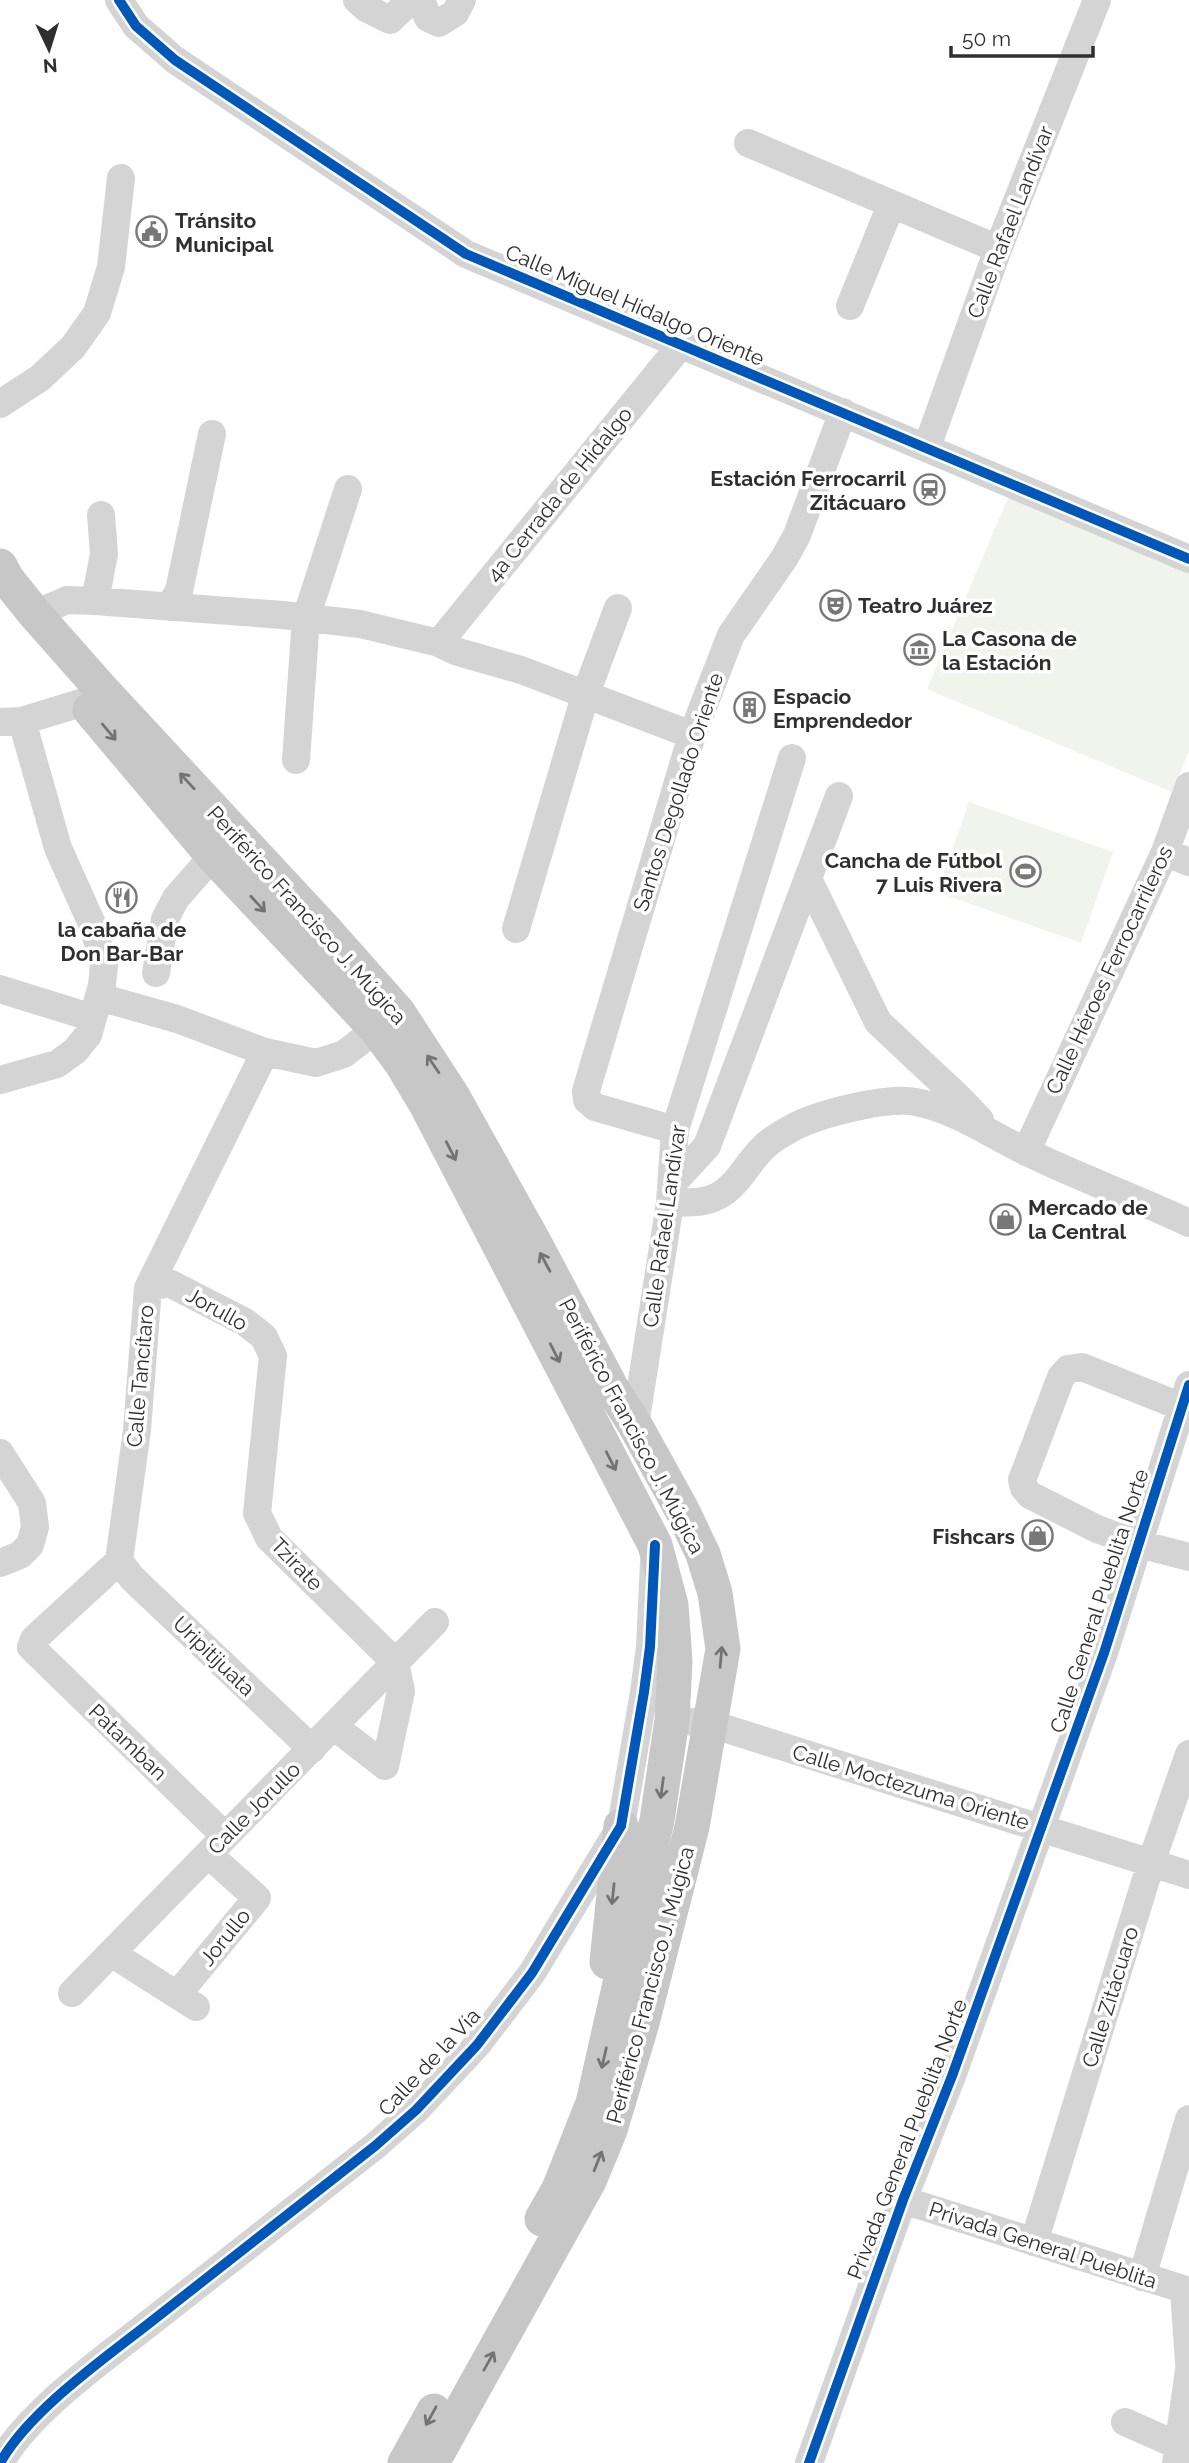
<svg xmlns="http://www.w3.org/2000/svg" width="1189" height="2463" font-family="Raleway,sans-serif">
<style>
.green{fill:#f1f4ed}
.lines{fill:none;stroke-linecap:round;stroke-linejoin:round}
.minor{stroke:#d4d4d4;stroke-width:28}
.major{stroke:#c7c7c7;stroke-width:35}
.cycleway-casing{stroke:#fff;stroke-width:15}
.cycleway{stroke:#0057b8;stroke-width:10}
.oneway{stroke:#737373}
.labels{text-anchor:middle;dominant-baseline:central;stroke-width:7;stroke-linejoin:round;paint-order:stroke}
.poi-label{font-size:21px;font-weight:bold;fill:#2f2f2f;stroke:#fff;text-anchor:start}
.street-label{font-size:21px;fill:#2f2f2f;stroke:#fff}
</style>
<rect width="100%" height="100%" fill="#fff"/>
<path class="green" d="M1010 493 1189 568V751L1172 792 927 689Z
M969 802 1113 852 1081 943 937 892Z"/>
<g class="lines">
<path class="minor" d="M119 0 136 26 175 60 466 254 1189 559
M357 0 366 8 390 20 409 2 423 5 428 18 439 23 455 13 462 0
M748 143 998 249
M850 306 891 205
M0 404 40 378 73 347 97 313 111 267 121 178
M927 447 998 249 1097 0
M95 601 104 554 101 515
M169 607 179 591 212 434
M35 614 67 600 95 601 283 615 360 624 439 643 455 651 521 670 692 735
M439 643 680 346
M0 722 22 721 84 702
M296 760 306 618 348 489
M1165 852 1189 862
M808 879 878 1022 959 1098 980 1120
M516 929 585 696 618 608
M156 973 165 919 176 898 213 856
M0 989 93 1018
M99 997 177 1019 265 1052 316 1063 344 1054 391 1018
M0 1080 57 1064 75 1051 88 1035 102 985 104 965 93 926 58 848 22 721
M675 1130 595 1107 587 1100 586 1091 692 735 731 635 785 557 797 535 843 412
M1026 1152 1165 852 1189 786
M672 1184 707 1146 839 796
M670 1203C686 1202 703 1204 718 1196 739 1185 748 1161 765 1146 772 1139 783 1133 792 1128 818 1114 887 1096 916 1102 957 1110 991 1135 1027 1152 1080 1178 1136 1198 1189 1223
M148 1288 169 1283 245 1322 264 1337 273 1356 257 1513 269 1538 395 1662 401 1691 385 1766 335 1727
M1182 1407 1082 1367 1068 1369 1061 1377 1022 1480 1024 1488 1030 1495 1097 1529 1139 1544 1189 1557
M635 1425 670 1203 675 1130 792 758
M0 1453 32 1503 35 1527 30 1545 20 1555 0 1563
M119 1561 132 1578 312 1749
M692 1722 711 1724 1189 1875
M225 1836 31 1647 34 1639 119 1561 137 1430 148 1288 265 1052
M111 1953 196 2007
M72 1993 435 1622
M177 1995 257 1898 208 1854
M903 2200 1189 2291
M1034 2242 1151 1863 1189 1754
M1142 2277 1189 2119
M1184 2290 1189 2363
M1125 2422 1177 2445
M0 2463C30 2410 104 2359 152 2321 226 2263 301 2204 375 2146L416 2110 477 2045 532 1973 621 1826 644 1692 650 1647 654 1562
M809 2463 903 2200 952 2076 1104 1653 1189 1385
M1176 2463 1189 2370"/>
<path class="major" d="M0 566 7 579 35 614 103 691 327 932 398 1012 452 1095 534 1242 611 1387 635 1425 682 1510 703 1554 715 1593 723 1649 692 1827 642 2023 610 2130 589 2181 432 2463
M90 710 213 856 377 1030 402 1064 426 1104 655 1545 671 1605 675 1661 672 1720 657 1820 593 2103 559 2189 542 2219
M607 1962 621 1826
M405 2463 434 2411"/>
<defs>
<path id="cycleway" d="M119 0 136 26 175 60 466 254 1189 559
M0 2463C30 2410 104 2359 152 2321 226 2263 301 2204 375 2146L416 2110 477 2045 532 1973 621 1826 644 1692 650 1647 655 1545
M809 2463 903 2200 952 2076 1104 1653 1189 1385"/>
</defs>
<use href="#cycleway" class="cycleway-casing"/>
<use href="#cycleway" class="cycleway"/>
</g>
<defs><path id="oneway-shaft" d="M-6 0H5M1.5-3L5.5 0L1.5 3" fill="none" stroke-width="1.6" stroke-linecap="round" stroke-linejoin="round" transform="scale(1.75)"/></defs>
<g class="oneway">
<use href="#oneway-shaft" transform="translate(109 732) rotate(50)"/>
<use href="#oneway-shaft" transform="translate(187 781) rotate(-133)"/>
<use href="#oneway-shaft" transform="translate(258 904) rotate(47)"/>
<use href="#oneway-shaft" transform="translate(433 1064) rotate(-124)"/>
<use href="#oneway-shaft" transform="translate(451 1151) rotate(63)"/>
<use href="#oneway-shaft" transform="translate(545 1262) rotate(-118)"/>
<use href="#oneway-shaft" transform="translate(555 1353) rotate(63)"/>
<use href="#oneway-shaft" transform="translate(611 1461) rotate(63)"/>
<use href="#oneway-shaft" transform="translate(721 1657) rotate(-85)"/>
<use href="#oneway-shaft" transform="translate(662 1788) rotate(98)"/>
<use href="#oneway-shaft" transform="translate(613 1894) rotate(96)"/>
<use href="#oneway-shaft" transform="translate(604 2058) rotate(103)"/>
<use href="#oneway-shaft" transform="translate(598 2161) rotate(-68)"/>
<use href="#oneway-shaft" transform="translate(489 2361) rotate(-61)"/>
<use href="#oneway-shaft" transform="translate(431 2416) rotate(119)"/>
</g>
<defs>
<symbol id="civic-ring" viewBox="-11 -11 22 22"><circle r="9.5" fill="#fff" stroke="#787878" stroke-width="1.5"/><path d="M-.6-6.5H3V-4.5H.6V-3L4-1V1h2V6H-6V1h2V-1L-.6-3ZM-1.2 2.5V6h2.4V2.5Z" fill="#787878"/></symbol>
<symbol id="station-ring" viewBox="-11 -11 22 22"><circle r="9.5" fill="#fff" stroke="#787878" stroke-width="1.5"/><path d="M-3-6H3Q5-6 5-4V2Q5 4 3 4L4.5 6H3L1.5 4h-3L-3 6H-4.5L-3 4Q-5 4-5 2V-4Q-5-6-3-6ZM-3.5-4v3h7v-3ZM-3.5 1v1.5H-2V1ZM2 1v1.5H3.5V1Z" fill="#787878"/></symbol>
<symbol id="theatre-ring" viewBox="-11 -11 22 22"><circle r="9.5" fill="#fff" stroke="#787878" stroke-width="1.5"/><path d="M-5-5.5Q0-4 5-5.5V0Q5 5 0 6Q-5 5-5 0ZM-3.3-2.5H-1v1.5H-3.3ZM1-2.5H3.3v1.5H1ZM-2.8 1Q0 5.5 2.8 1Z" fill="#787878"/></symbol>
<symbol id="museum-ring" viewBox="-11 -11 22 22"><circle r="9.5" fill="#fff" stroke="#787878" stroke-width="1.5"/><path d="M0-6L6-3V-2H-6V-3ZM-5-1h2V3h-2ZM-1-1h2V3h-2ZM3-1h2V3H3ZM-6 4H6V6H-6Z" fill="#787878"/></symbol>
<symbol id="building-ring" viewBox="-11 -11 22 22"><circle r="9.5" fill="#fff" stroke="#787878" stroke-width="1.5"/><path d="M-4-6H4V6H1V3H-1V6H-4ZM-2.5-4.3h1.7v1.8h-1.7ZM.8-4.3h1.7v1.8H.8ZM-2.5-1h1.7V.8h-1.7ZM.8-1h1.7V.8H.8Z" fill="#787878"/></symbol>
<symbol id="stadium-ring" viewBox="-11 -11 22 22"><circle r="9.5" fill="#fff" stroke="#787878" stroke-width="1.5"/><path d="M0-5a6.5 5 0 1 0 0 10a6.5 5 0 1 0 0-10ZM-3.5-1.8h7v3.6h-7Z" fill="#787878"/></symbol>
<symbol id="restaurant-ring" viewBox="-11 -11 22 22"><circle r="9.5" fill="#fff" stroke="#787878" stroke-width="1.5"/><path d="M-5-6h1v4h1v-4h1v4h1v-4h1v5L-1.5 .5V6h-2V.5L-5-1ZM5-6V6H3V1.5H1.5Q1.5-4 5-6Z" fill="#787878"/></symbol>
<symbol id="shop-ring" viewBox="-11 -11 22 22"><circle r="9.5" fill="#fff" stroke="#787878" stroke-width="1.5"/><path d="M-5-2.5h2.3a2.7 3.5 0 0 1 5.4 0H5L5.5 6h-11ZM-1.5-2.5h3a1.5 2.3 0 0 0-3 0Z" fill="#787878"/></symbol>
</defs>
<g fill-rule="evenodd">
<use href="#civic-ring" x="134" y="214" width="35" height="35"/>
<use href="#station-ring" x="912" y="472" width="35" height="35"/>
<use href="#theatre-ring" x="818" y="588" width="35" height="35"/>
<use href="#museum-ring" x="902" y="632" width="35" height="35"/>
<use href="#building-ring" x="732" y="690" width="35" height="35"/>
<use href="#stadium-ring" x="1008" y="854" width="35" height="35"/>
<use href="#restaurant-ring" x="104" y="880" width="35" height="35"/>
<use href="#shop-ring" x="988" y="1202" width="35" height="35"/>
<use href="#shop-ring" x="1020" y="1518" width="35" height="35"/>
</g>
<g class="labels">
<g class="poi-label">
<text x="175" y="220">Tránsito<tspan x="175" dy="24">Municipal</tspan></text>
<text x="906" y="478" text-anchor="end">Estación Ferrocarril<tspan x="906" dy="24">Zitácuaro</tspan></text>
<text x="858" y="605">Teatro Juárez</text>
<text x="942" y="638">La Casona de<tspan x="942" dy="24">la Estación</tspan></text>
<text x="773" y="696">Espacio<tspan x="773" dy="24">Emprendedor</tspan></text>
<text x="1002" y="860" text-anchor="end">Cancha de Fútbol<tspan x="1002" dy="24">7 Luis Rivera</tspan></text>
<text x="122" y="929" text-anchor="middle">la cabaña de<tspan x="122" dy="24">Don Bar-Bar</tspan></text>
<text x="1028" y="1207">Mercado de<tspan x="1028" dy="24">la Central</tspan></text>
<text x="1015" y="1536" text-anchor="end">Fishcars</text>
</g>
<g class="street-label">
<text transform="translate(1010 222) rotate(-69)">Calle Rafael Landívar</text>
<text transform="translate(635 305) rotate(23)">Calle Miguel Hidalgo Oriente</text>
<text transform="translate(559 494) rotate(-51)">4a Cerrada de Hidalgo</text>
<text transform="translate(678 792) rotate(-72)">Santos Degollado Oriente</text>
<text transform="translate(307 915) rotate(48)">Periférico Francisco J. Múgica</text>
<text transform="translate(1109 970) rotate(-65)">Calle Héroes Ferrocarrileros</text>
<text transform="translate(664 1226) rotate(-82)">Calle Rafael Landívar</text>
<text transform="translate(217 1309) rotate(29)">Jorullo</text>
<text transform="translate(140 1376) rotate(-85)">Calle Tancítaro</text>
<text transform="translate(632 1426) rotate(62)">Periférico Francisco J. Múgica</text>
<text transform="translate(297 1564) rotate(46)">Tzirate</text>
<text transform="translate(1099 1601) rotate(-72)">Calle General Pueblita Norte</text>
<text transform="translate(214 1656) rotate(44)">Uripitijuata</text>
<text transform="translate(128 1742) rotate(44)">Patamban</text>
<text transform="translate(911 1787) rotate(17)">Calle Moctezuma Oriente</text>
<text transform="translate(254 1808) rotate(-45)">Calle Jorullo</text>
<text transform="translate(225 1937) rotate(-51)">Jorullo</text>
<text transform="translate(650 1985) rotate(-75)">Periférico Francisco J. Múgica</text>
<text transform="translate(1110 1997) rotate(-73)">Calle Zitácuaro</text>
<text transform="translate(429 2062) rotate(-47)">Calle de la Vía</text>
<text transform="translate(907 2139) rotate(-69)">Privada General Pueblita Norte</text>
<text transform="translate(1043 2245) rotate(18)">Privada General Pueblita</text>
</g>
</g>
<g transform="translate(49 49) rotate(176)" stroke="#ffffff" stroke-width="5" paint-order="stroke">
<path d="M0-5L12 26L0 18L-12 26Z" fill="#2f2f2f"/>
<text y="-10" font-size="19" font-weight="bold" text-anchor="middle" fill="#2f2f2f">N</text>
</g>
<path d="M951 46v10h142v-10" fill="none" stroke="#2f2f2f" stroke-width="3.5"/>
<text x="962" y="46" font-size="21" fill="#2f2f2f" stroke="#ffffff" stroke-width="5" paint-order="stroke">50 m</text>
</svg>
